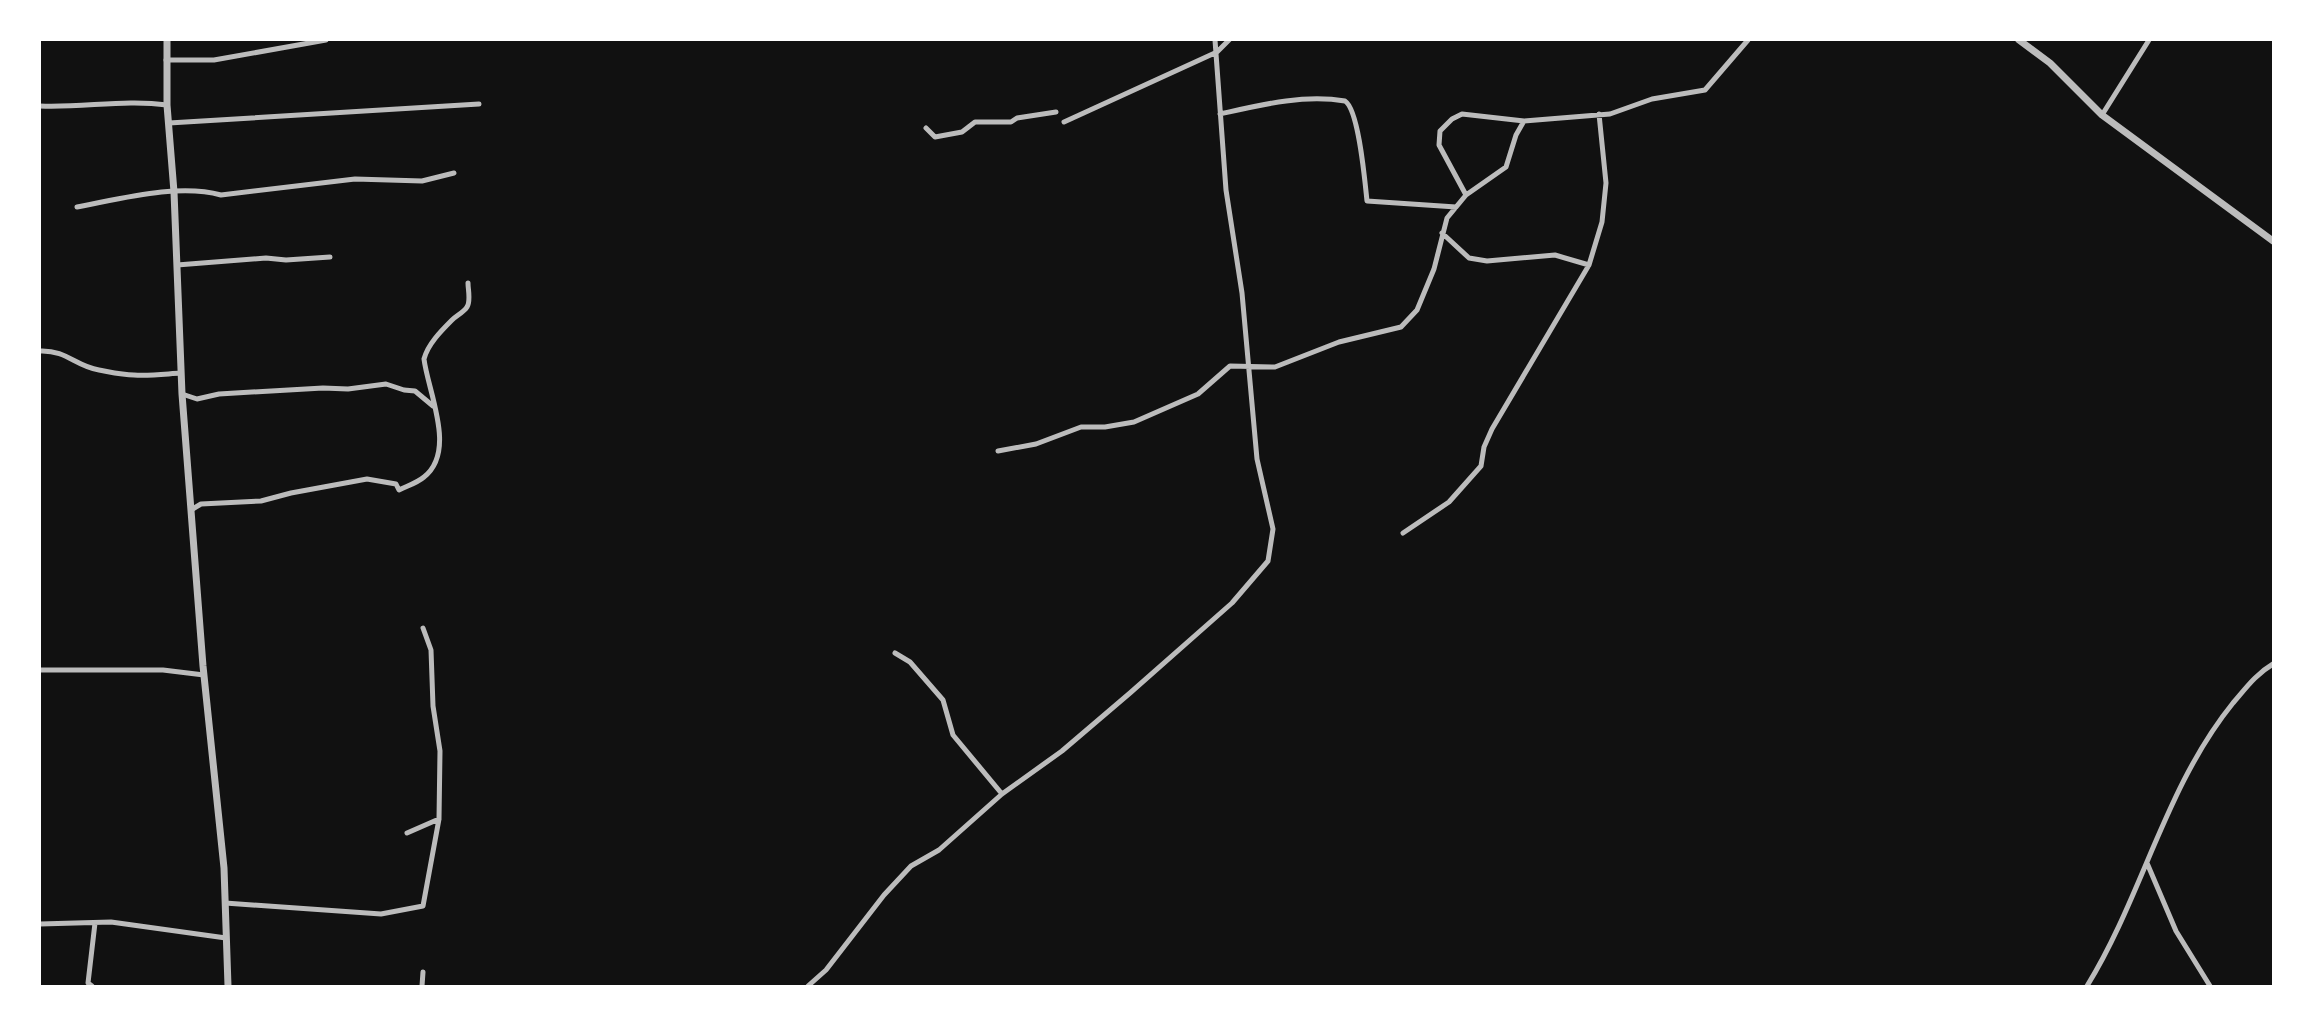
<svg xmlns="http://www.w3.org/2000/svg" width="2313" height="1026" font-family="'IBM Plex Sans',sans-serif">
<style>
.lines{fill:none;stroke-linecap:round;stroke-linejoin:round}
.minor{stroke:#bcbcbc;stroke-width:5}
.tertiary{stroke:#bcbcbc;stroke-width:7}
</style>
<rect width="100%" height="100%" fill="#111"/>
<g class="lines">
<path class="minor" d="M166 60H214L326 40
M40 106C83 108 125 99 167 105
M1220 114C1260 105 1303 94 1345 101 1359 110 1365 183 1367 201L1456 207
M2102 115 2149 40
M1064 122 1217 52 1229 40
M169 123 479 104
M926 128 935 137 962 132 975 122H1011L1017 118 1056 112
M1466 195 1439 145 1440 131 1452 119 1462 114 1524 121
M77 207C120 199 178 183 221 195L355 179 422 181 454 173
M177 265 266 258 286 260 330 257
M1589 265 1602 222 1606 183 1599 114
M40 351C67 350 75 366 99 370 110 372 123 375 134 375 150 376 165 374 181 373
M182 394 197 399 219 394 323 388 348 389 386 384 404 390 415 391 433 406
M998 451 1036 444 1081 427H1105L1134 422 1198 394 1230 366 1275 367 1339 342 1401 327 1417 310 1434 269 1447 218 1466 195 1506 167 1516 135 1524 121 1610 114 1652 99 1705 90 1748 40
M191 510 201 504 261 501 291 493 367 479 396 484 399 490C407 486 417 483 424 477 457 451 428 392 424 359 428 344 441 331 452 320 456 316 464 312 467 307 471 301 468 290 468 283
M1403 533 1449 502 1481 466 1484 447 1492 429 1589 265 1555 255 1487 261 1469 258 1442 233
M895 653 910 662 943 700 953 735 1002 794
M40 670H163L204 675
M407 833 439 819
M2147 863 2176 931 2210 986
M225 903 381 914 423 906 439 819 440 751 433 706 431 650 423 628
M40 924 111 922 226 938
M92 986 88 983 95 923
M422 986 423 972
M808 986 826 970 884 895 911 866 939 850 1002 794 1062 751 1130 693 1232 603 1268 561 1273 529 1257 459 1242 293 1226 190 1215 40
M2087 986C2143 895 2165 787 2233 703 2246 688 2256 674 2273 664"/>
<path class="tertiary" d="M167 40V105L174 192 182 394 203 666 224 868 228 986
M2019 40 2050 63 2102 115 2273 241"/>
</g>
<rect width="2313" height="1026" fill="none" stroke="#ffffff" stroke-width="82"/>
</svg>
